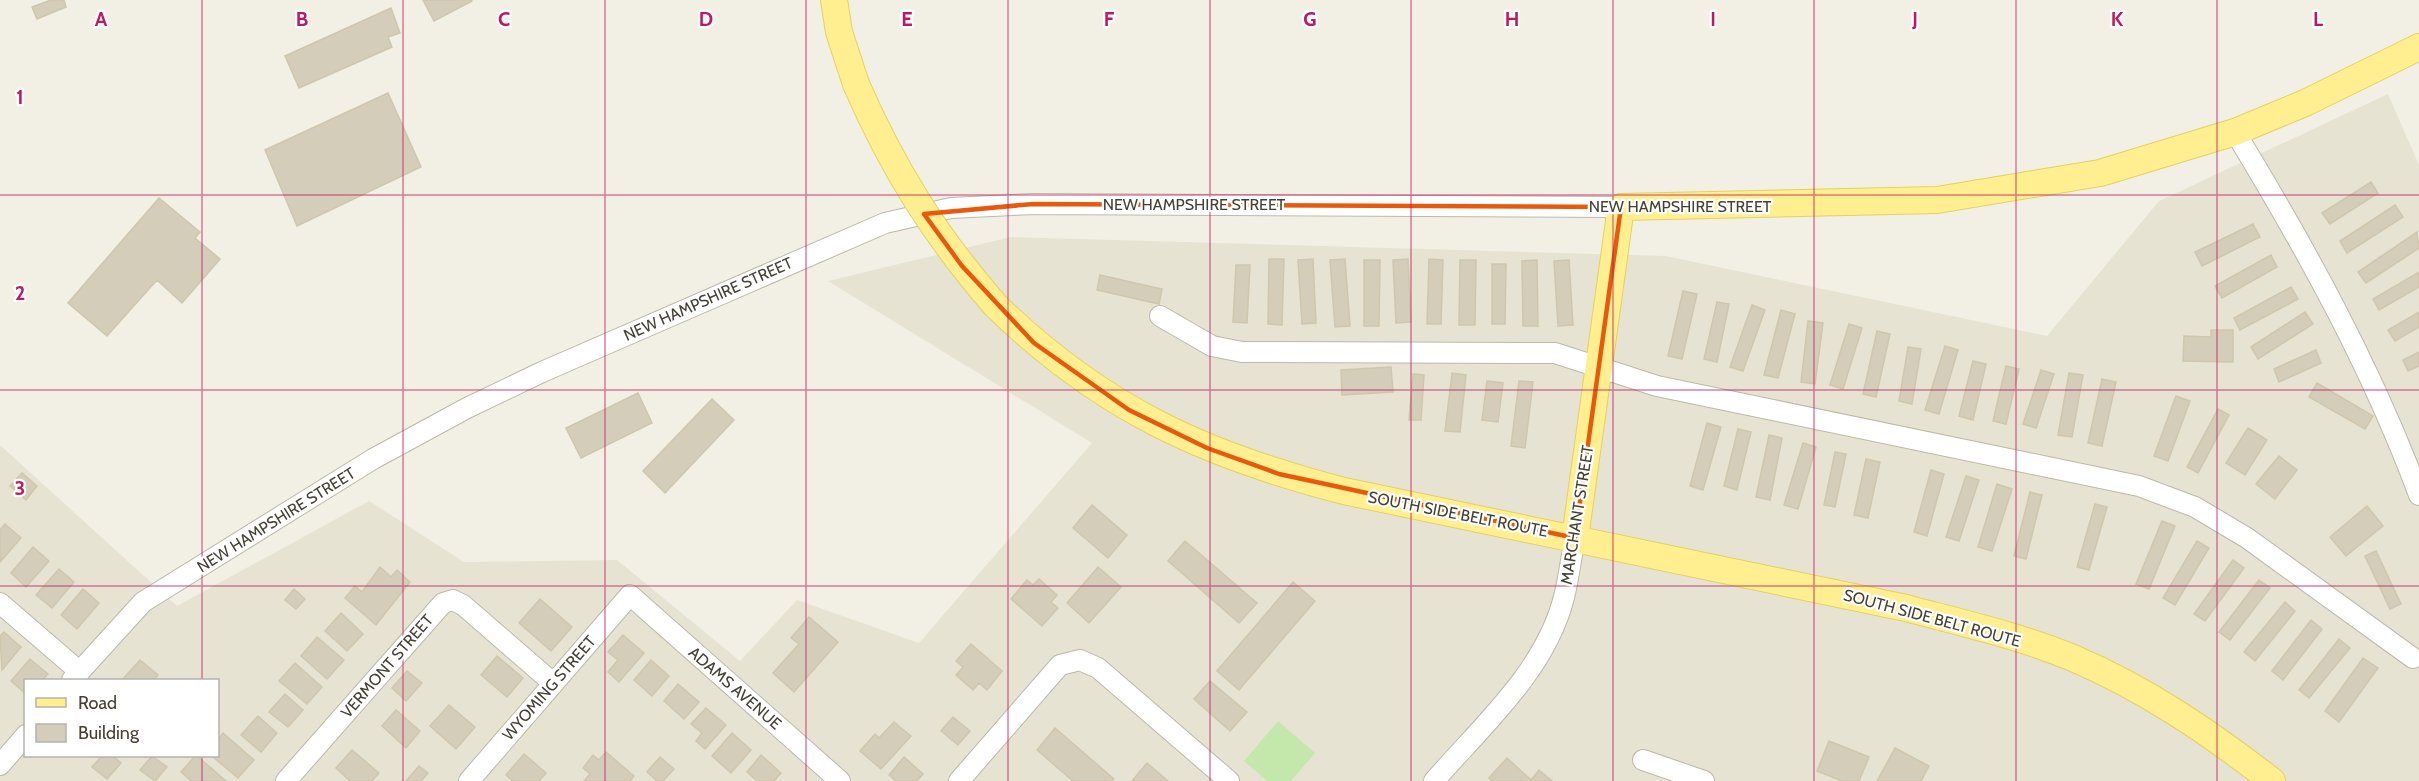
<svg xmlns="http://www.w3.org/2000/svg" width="2419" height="781" font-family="Cabin,sans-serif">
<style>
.residential{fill:#e6e3d2;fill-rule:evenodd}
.green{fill:#c4e8ab}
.building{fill:#d4cdb9;stroke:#cfc6ac;stroke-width:1.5}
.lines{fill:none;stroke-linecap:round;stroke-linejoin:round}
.minor-casing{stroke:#beb9a6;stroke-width:22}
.major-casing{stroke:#e5d05f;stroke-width:28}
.minor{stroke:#fff;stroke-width:20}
.major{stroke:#ffef90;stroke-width:26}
.major-bridge-casing{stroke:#e5d05f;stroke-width:28;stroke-linecap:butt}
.major-bridge{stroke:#ffef90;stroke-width:26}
.marked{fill:none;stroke:#e8590c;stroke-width:4.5;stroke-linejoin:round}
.grid{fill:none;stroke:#c2185b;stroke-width:1.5;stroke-opacity:0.55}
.labels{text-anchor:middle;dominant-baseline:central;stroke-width:4.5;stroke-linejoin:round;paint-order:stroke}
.street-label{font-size:16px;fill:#444034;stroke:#fff}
.grid-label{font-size:20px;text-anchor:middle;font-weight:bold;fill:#c2185b;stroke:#fff;stroke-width:4.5;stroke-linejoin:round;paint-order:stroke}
</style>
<rect width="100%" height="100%" fill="#f2f0e4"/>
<path class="residential" d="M2388 94 2419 165V781H0V445L177 606 369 501 464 562 617 560 740 661 797 600 919 643 1092 443 828 281 1011 237 1666 256 2047 336 2159 201ZM26 680H218V756H26Z"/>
<path class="green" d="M1278 721 1315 753 1291 781H1267L1244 761Z"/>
<path class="building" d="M51 0H64L66 7 37 19 32 7Z
M423 0H471L472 1 434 21Z
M391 8 400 33 388 37 392 47 299 88 285 56Z
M388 93 421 167 297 226 265 150Z
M2371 182 2378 193 2330 224 2322 213Z
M159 198 200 232 195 238 220 259 182 303 157 280 107 336 68 303Z
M2395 205 2403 217 2347 253 2340 241Z
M2253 224 2260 237 2202 266 2195 252Z
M2417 232 2419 248 2366 283 2358 272Z
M2271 255 2277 267 2222 298 2215 286Z
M1269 259H1284L1282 325 1268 324Z
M1313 259 1316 323 1302 324 1298 260Z
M1345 259 1350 326 1335 327 1330 260Z
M1408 259 1411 322 1396 323 1393 260Z
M1429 259 1443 260 1441 324H1427Z
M1364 260H1380L1379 326H1364Z
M1460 260H1476L1475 325H1459Z
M1537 260 1538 326H1523L1522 261Z
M1569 260 1573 325 1558 326 1554 261Z
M1492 264H1506L1505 324H1492Z
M1236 265H1250L1247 323 1233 322Z
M2419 272V287L2379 310 2373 299Z
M1100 275 1162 289 1159 304 1097 290Z
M2291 287 2298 299 2240 330 2234 318Z
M1683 291 1697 294 1682 359 1668 356Z
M1717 302 1729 304 1717 362 1704 359Z
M1752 305 1765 310 1743 371 1730 367Z
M1781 310 1795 314 1778 378 1764 375Z
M2305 312 2313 324 2258 359 2251 347Z
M2419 312V327L2395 341 2388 330Z
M1808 321 1823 323 1815 384 1801 382Z
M1849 324 1862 328 1843 389 1830 385Z
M2211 330H2233V362L2183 361 2184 336 2211 337Z
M1877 331 1890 334 1876 397 1863 394Z
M1945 346 1958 350 1939 414 1925 410Z
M1908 347 1921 349 1912 404 1899 401Z
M2316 350 2321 363 2279 382 2274 369Z
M2419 352V366L2408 371 2403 360Z
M1973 361 1986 364 1973 420 1959 416Z
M2006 366 2019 369 2006 424 1993 421Z
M1391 367 1393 392 1342 395 1341 370Z
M2041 370 2054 374 2036 428 2023 424Z
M1452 373 1466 375 1460 432 1445 431Z
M2069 373 2083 375 2072 437 2058 435Z
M1413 374 1424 375 1421 420H1409Z
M2102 379 2116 382 2102 446 2088 443Z
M1487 381 1503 383 1498 422 1482 420Z
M1519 381 1533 382 1525 448 1511 446Z
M2317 383 2373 416 2365 429 2309 397Z
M638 393 652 423 581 458 566 428Z
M2176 396 2190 401 2168 461 2154 456Z
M712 399 734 420 665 493 643 471Z
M2218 409 2229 415 2198 473 2187 467Z
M1707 423 1721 427 1703 490 1690 486Z
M2248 428 2267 440 2245 475 2226 463Z
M1738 429 1751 432 1737 490 1724 486Z
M1769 435 1782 438 1770 500 1756 497Z
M1803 443 1816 447 1798 509 1784 505Z
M1835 452 1846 454 1835 507 1824 505Z
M2279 456 2297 470 2275 499 2256 484Z
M1866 459 1880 462 1868 518 1854 515Z
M1931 470 1944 474 1927 536 1914 532Z
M22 473 37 486 26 500 10 486Z
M1966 476 1979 480 1959 541 1946 537Z
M1997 484 2012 489 1992 551 1978 547Z
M2030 492 2042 495 2026 559 2014 556Z
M2095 504 2107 507 2089 570 2077 567Z
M1092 505 1127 535 1108 558 1073 528Z
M2367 506 2383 526 2346 556 2330 537Z
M2162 521 2175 526 2149 589 2136 584Z
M5 524 21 538 0 562V530Z
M1185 541 1257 603 1239 623 1168 561Z
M2197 541 2209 548 2175 605 2163 598Z
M33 547 49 561 26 587 11 573Z
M2376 551 2401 604 2390 609 2365 556Z
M2233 560 2244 568 2205 621 2194 614Z
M380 567 391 577 397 570 410 582 376 625 345 598 355 586 362 592Z
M1098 567 1121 587 1089 623 1067 603Z
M59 569 74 582 52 608 36 595Z
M1039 579 1057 595 1051 602 1058 608 1042 626 1011 599 1027 580 1033 585Z
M2259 580 2270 588 2230 640 2219 632Z
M1293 582 1315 601 1239 690 1217 671Z
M83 589 99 603 77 629 61 615Z
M294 589 305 599 296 609 285 600Z
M540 599 572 627 551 651 519 623Z
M2285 602 2295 611 2255 661 2244 652Z
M341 613 363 634 347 651 325 631Z
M809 617 838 642 794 692 773 673 799 644 791 638Z
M2311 620 2322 629 2283 680 2272 671Z
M4 632 21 647 2 670 0 636Z
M623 635 644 653 619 682 608 672 618 660 608 652Z
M317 637 344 660 327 679 301 656Z
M2339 639 2350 648 2309 698 2299 690Z
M971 644 1002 671 987 690 979 683 973 690 956 675 963 667 956 661Z
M497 656 523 678 507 697 481 675Z
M2363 658 2378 668 2339 722 2325 711Z
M30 659 48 674 42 680H26V694L11 681Z
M140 660 158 675 153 680H122Z
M651 660 669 676 652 696 634 680Z
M295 663 322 687 307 704 279 681Z
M407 671 422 683 406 701 392 688Z
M1210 681 1247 712 1230 731 1194 699Z
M678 684 699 702 684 719 664 701Z
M285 694 303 710 288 727 269 712Z
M449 705 475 727 456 749 430 726Z
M706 708 726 725 705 749 696 741 702 733 691 724Z
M396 710 420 731 406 748 382 726Z
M258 716 277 733 261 752 241 735Z
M953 717 970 731 958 745 941 731Z
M894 722 911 736 881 769 860 751 875 734 879 738Z
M1055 728 1114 779 1112 781H1073L1037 750Z
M223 733 254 760 238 778 212 756H218V739Z
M732 733 751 750 731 773 712 756Z
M1829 741 1869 757 1859 781H1842L1817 771Z
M1895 748 1929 766 1921 781H1877Z
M352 750 379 773 372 781H350L336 768Z
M606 752 634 776 630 781H584L590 774 583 768 593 755 599 760Z
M524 754 546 773 539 781H513L506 775Z
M761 755 781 773 774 781H757L747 772Z
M102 756H113L121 763 107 779 92 767Z
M152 756 167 767 155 781 140 770Z
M195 756H197L226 781H191L181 772Z
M660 757 674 769 663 781H657L647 772Z
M904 757 923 774 917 781H896L889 775Z
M1507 758 1531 780 1539 770 1552 781H1492L1489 778Z
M1147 763 1168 781H1132Z
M419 766 428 773 421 781H406Z"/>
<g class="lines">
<defs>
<path id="minor" d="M2235 132C2306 249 2371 366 2419 495
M1160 316 1212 346 1242 352 1555 353 1657 386 2139 486 2195 507 2247 538 2413 658
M0 603 80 672
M72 680 143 602 373 459 467 408 542 372 885 223 951 208 1033 204 1621 207
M1643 760 1704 781
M0 765 26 735
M286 781 443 603 453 600 463 605 553 683
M469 781 630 595 840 781
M959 781 1060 665 1080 660 1098 668 1229 781
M1434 781C1482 726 1546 670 1564 597 1569 578 1571 557 1575 538"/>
<path id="major" d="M834 0 839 32 856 84
M996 306C1101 408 1204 455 1344 491L1906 608C1962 623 2020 636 2073 658 2146 689 2210 733 2272 781
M1575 538 1621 207 1937 200 2100 173 2235 132 2305 103 2419 47"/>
</defs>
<use href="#minor" class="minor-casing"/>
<use href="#major" class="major-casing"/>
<use href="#minor" class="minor"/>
<use href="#major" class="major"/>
<defs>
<path id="major-bridge" d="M856 84C893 169 935 236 996 306"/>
</defs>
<use href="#major-bridge" class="major-bridge-casing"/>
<use href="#major-bridge" class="major-bridge"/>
</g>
<path class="marked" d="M1033 204 1621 207 1575 538 1279 474 1207 448 1129 410 1034 343 962 266 924 214Z"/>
<path class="grid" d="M202 0V680M403 0V781M605 0V781M806 0V781M1008 0V781M1210 0V781M1411 0V781M1613 0V781M1814 0V781M2016 0V781M2217 0V781M0 195H2419M0 390H2419M0 586H2419M202 756V781"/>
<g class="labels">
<g class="street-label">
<text x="1194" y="204">NEW HAMPSHIRE STREET</text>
<text x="1680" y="206">NEW HAMPSHIRE STREET</text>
<text transform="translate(708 299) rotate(-24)">NEW HAMPSHIRE STREET</text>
<text transform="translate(1458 514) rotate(11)">SOUTH SIDE BELT ROUTE</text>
<text transform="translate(1577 515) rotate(-81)">MARCHANT STREET</text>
<text transform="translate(276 520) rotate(-32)">NEW HAMPSHIRE STREET</text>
<text transform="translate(1932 618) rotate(15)">SOUTH SIDE BELT ROUTE</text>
<text transform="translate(387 666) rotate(-49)">VERMONT STREET</text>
<text transform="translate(549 688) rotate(-49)">WYOMING STREET</text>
<text transform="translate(735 688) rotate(41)">ADAMS AVENUE</text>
</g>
</g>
<g class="grid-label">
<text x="101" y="26">A</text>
<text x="302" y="26">B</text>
<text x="504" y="26">C</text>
<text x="706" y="26">D</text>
<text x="907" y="26">E</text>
<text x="1109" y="26">F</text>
<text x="1310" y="26">G</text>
<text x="1512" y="26">H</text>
<text x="1713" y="26">I</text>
<text x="1915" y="26">J</text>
<text x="2117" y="26">K</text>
<text x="2318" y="26">L</text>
<text x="20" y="104">1</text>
<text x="20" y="300">2</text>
<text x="20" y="495">3</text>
</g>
<rect x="24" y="679" width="195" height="78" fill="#ffffff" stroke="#b4b3ae" stroke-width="1.5"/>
<rect x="36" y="698" width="30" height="9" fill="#ffef90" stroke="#b4b3ae" stroke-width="1.5"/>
<text x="78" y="709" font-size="18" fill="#444034">Road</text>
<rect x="36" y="724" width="30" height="18" fill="#d4cdb9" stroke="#b4b3ae" stroke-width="1.5"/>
<text x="78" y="739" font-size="18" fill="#444034">Building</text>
</svg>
